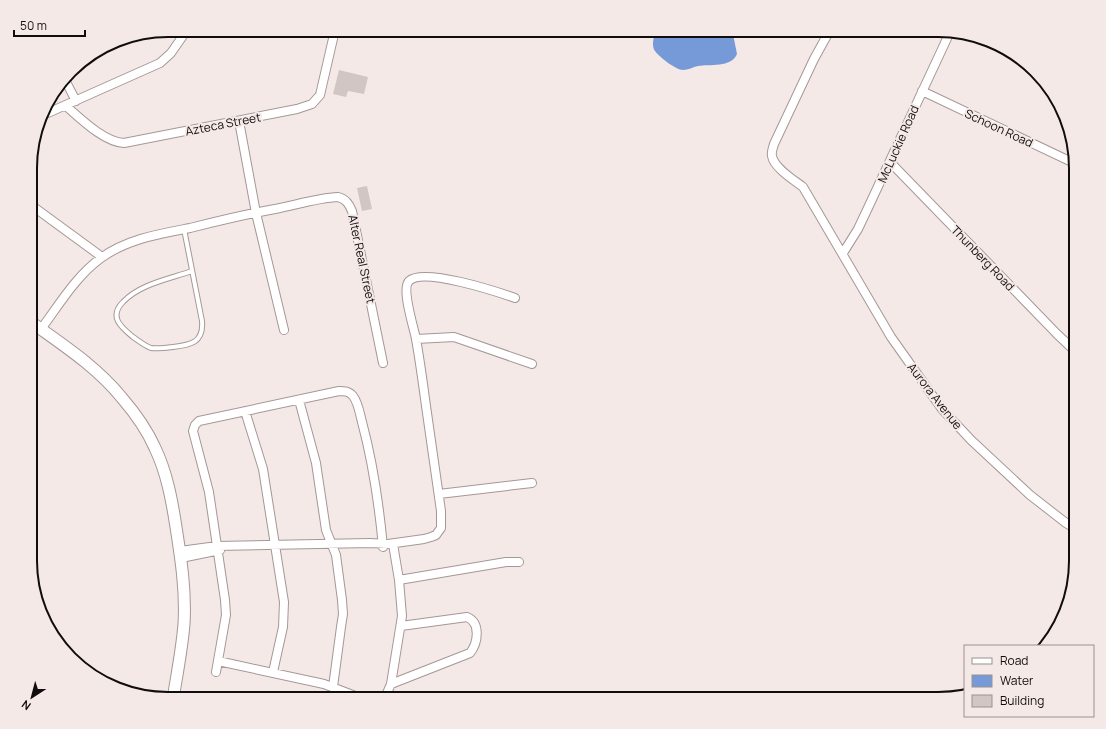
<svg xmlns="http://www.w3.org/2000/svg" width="1106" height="729" font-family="Manrope,sans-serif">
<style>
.water{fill:#769ad7}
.building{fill:#d2c6c4}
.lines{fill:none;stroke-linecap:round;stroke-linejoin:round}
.lane-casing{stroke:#a49896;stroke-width:6}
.street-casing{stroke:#a49896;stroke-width:10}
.secondary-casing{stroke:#a49896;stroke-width:13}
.lane{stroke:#fff;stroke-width:4}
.street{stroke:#fff;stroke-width:8}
.secondary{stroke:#fff;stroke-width:11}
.labels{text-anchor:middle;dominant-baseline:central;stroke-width:4;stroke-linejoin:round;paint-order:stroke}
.street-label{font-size:12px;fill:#110d0c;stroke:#f5e9e7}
.rim{fill:none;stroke:#110d0c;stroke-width:2}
</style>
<rect width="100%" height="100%" fill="#f5e9e7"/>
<path class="water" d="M664 30H672L677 33 683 31 701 32 705 30H733V34L737 54C731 68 710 64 698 66 693 67 688 70 683 70 676 70 658 56 655 51 652 47 653 41 654 36Z"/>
<path class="building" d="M339 70 368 77 364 94 348 91 346 97 333 94Z
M367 186 372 209 362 211 357 188Z"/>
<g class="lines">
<defs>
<path id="lane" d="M184 229 202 321C204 343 190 345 173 347 166 348 158 349 151 348 145 346 139 341 133 337 122 328 108 317 123 302 140 284 169 279 192 271"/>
<path id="street" d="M830 30 814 59 774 144C773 148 771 152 772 156 774 168 794 180 803 187L891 337 942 409 971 440 1030 495 1066 523 1076 529
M65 80 76 101
M922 91 1076 164
M66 106C81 119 104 142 124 143L297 109 312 104 320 95 335 30
M41 116 160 63 171 53 187 30
M239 121 256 213 284 330
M890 162 1057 334 1076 352
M31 205 102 257
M843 253 858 229 867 210 950 32
M41 329C59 305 76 276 101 258 127 239 159 234 190 228 218 221 247 214 275 209 296 205 317 198 338 197 346 199 349 204 352 211L383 363
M416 339 454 337 532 364
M299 400 316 463 326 530 336 555 342 600 343 614 341 627 333 687
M245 411 263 469 284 602 283 627 273 672
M439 494 532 483
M180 551 217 546 370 543 388 544 424 539 431 537 436 535 441 528V511C436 476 431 441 426 406 423 384 420 361 416 339 414 328 401 289 409 281 423 267 498 292 515 298
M181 558 220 550
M399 580 506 562H519
M218 661 324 684 363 699
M216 672 226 615 225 600 209 492 193 431 195 425 199 421 339 391C344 391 349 391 353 396 358 402 360 414 362 422 373 463 379 504 383 547
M391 684 470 653C478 643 481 623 467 617L401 626
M382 699 387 693 391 684 402 616 399 580 393 544"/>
<path id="secondary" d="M31 322C63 345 97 367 122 398 135 413 147 430 155 448 167 473 172 501 176 527 181 559 186 591 184 624 182 649 177 674 173 699"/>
</defs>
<use href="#lane" class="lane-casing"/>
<use href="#street" class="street-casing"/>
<use href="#secondary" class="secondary-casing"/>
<use href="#lane" class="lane"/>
<use href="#street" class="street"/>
<use href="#secondary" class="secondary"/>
</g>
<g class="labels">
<g class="street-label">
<text transform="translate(223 124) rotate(-11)">Azteca Street</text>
<text transform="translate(999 128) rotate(25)">Schoon Road</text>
<text transform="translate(898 144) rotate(-66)">McLuckie Road</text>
<text transform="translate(983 258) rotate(46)">Thunberg Road</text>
<text transform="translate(362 259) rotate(78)">Alter Real Street</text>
<text transform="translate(935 396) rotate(52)">Aurora Avenue</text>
</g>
</g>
<path d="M0 0H1106V729H0ZM168 37H938A131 131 0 0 1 1069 168V561A131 131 0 0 1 938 692H168A131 131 0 0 1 37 561V168A131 131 0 0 1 168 37Z" fill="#f5e9e7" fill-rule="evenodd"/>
<path class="rim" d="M168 37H938A131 131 0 0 1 1069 168V561A131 131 0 0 1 938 692H168A131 131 0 0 1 37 561V168A131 131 0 0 1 168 37Z"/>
<rect x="964" y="645" width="130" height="72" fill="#f5e9e7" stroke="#9a918f"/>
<rect x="972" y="658" width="20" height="6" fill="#ffffff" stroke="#9a918f"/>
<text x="1000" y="665" font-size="12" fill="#110d0c">Road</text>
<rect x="972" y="675" width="20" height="12" fill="#769ad7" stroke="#9a918f"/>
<text x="1000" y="685" font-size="12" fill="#110d0c">Water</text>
<rect x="972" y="695" width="20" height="12" fill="#d2c6c4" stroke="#9a918f"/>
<text x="1000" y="705" font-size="12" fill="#110d0c">Building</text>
<g transform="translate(32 697) rotate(216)" stroke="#f5e9e7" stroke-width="3" paint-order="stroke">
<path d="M0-3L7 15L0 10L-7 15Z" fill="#110d0c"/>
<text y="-6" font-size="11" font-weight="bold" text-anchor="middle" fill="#110d0c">N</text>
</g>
<path d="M14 30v6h71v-6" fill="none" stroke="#110d0c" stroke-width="2"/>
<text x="20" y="30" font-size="12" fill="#110d0c" stroke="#f5e9e7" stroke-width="3" paint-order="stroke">50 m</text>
</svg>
